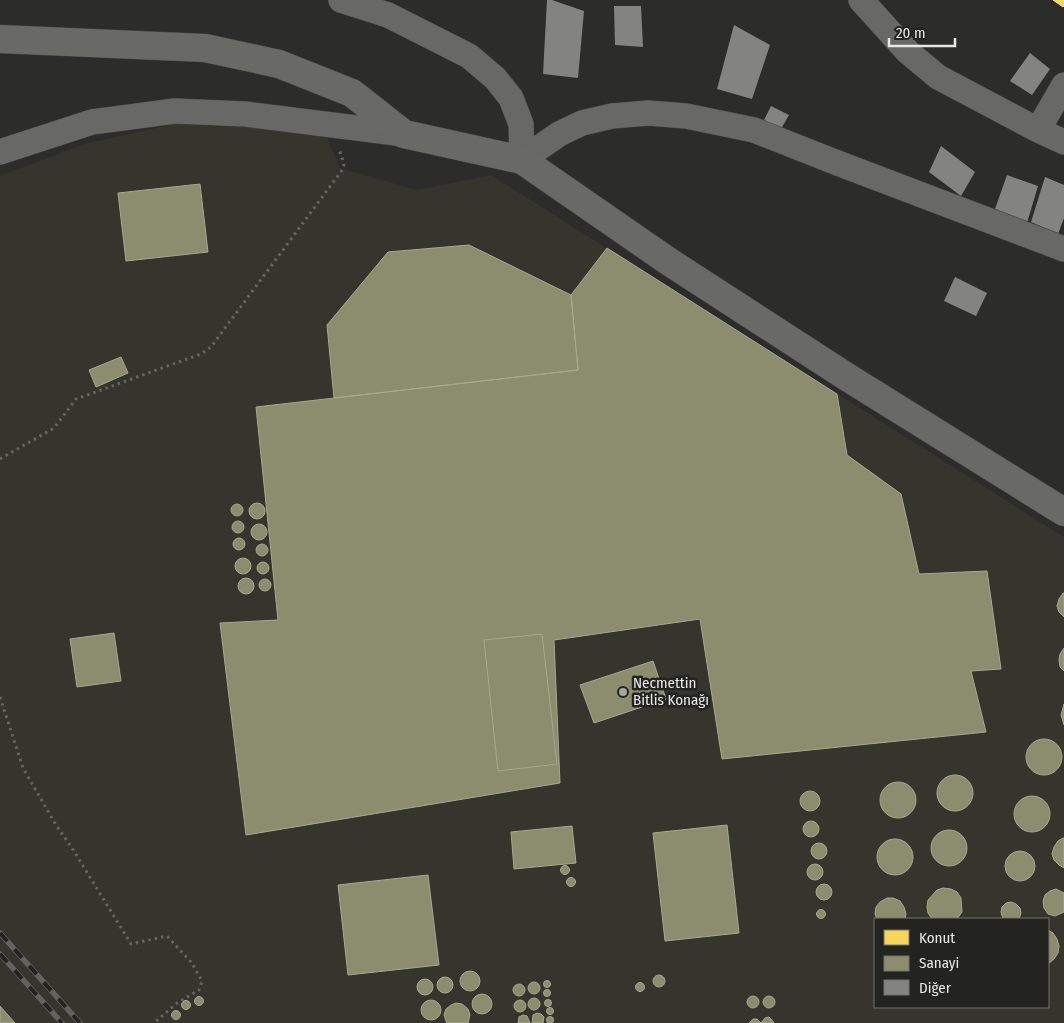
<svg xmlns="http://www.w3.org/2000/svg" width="1064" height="1023" font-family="'Fira Sans Condensed',sans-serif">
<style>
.built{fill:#35352d;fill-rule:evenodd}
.homes{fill:#f6d55c;stroke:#f2db86}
.industry{fill:#8c8c6e;stroke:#a8a892}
.building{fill:#838381}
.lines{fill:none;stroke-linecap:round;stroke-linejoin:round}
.street-casing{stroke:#474746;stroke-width:26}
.secondary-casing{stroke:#474746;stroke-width:29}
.path{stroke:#656564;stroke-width:3;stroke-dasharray:2.5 4;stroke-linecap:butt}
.street{stroke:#686866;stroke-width:25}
.secondary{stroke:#696966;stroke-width:28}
.rail-casing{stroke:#626261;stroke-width:5.5}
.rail{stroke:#232320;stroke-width:4;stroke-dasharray:11;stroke-linecap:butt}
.poi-dot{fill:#a6a7a5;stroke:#232320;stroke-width:2}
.labels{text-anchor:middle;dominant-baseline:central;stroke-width:5;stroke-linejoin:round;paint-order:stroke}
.poi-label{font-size:15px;fill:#e8e9e7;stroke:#232320;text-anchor:start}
</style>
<rect width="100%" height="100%" fill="#2c2c2b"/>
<path class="built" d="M200 118 325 133 340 168 417 190 491 175 1064 537V1023H0V176L85 144ZM875 919H1048V1007H875Z"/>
<path class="homes" d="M1053 0H1064V6L1063 7Z"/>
<path class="industry" d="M200 184 208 252 126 261 118 193Z
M469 245 571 295 578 370 334 398 327 325 388 252Z
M607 248 837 394 847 455 901 494 919 574 987 571 1001 669 971 671 986 732 722 759 700 619 554 640 560 783 246 835 220 623 278 620 256 407 578 370 571 295Z
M121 357 128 373 96 387 89 370Z
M249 511a8 8 0 1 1 16 0a8 8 0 1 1-16 0Z
M231 510a6 6 0 1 1 12 0a6 6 0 1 1-12 0Z
M232 527a6 6 0 1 1 12 0a6 6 0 1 1-12 0Z
M251 532a8 8 0 1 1 16 0a8 8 0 1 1-16 0Z
M233 544a6 6 0 1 1 12 0a6 6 0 1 1-12 0Z
M256 550a6 6 0 1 1 12 0a6 6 0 1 1-12 0Z
M235 566a8 8 0 1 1 16 0a8 8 0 1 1-16 0Z
M257 568a6 6 0 1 1 12 0a6 6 0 1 1-12 0Z
M238 586a8 8 0 1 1 16 0a8 8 0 1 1-16 0Z
M259 585a6 6 0 1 1 12 0a6 6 0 1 1-12 0Z
M1063 593H1064V617L1059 612 1057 606 1059 599Z
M114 633 121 681 77 687 70 639Z
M542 634 557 764 498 771 484 640Z
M1064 648V671L1060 667 1059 660 1060 654Z
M653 661 666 699 594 723 580 685Z
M1064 704V725L1061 715Z
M1026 757a18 18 0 1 1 36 0a18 18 0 1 1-36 0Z
M937 793a18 18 0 1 1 36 0a18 18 0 1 1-36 0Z
M880 800a18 18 0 1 1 36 0a18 18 0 1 1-36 0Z
M800 801a10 10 0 1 1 20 0a10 10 0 1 1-20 0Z
M1014 814a18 18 0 1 1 36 0a18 18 0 1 1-36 0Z
M803 829a8 8 0 1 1 16 0a8 8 0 1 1-16 0Z
M727 825 739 933 665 941 653 833Z
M572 826 576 863 514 869 511 832Z
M931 848a18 18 0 1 1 36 0a18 18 0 1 1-36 0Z
M1063 838H1064V868L1059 865 1054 860 1052 854 1054 847 1058 841Z
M877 857a18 18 0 1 1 36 0a18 18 0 1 1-36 0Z
M811 851a8 8 0 1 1 16 0a8 8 0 1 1-16 0Z
M1005 866a15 15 0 1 1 30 0a15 15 0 1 1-30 0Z
M807 872a8 8 0 1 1 16 0a8 8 0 1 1-16 0Z
M560.5 870a4.5 4.5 0 1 1 9 0a4.5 4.5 0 1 1-9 0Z
M428 875 439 965 348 975 338 885Z
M566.5 882a4.5 4.5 0 1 1 9 0a4.5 4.5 0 1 1-9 0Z
M816 892a8 8 0 1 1 16 0a8 8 0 1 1-16 0Z
M943 888 951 889 957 892 961 898 962 912 957 919H932L928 913 927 907 928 900 937 890Z
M1056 889 1064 893V912L1055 916 1048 914 1044 908 1043 901 1045 895 1050 891Z
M887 898H893L900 901 904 907 906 914 905 919H877L875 914 876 907 880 902Z
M1011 902 1016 904 1020 908 1021 913 1019 919H1003L1001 912 1002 907 1006 903Z
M816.5 914a4.5 4.5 0 1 1 9 0a4.5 4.5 0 1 1-9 0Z
M1048 930 1053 933 1057 939 1059 946 1058 953 1054 959 1048 964Z
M460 981a10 10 0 1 1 20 0a10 10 0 1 1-20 0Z
M653 981a6 6 0 1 1 12 0a6 6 0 1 1-12 0Z
M437 985a8 8 0 1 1 16 0a8 8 0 1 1-16 0Z
M417 987a8 8 0 1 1 16 0a8 8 0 1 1-16 0Z
M543.5 984a3.5 3.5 0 1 1 7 0a3.5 3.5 0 1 1-7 0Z
M528 988a6 6 0 1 1 12 0a6 6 0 1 1-12 0Z
M635.5 987a4.5 4.5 0 1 1 9 0a4.5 4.5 0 1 1-9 0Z
M513 990a6 6 0 1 1 12 0a6 6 0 1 1-12 0Z
M543.5 993a3.5 3.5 0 1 1 7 0a3.5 3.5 0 1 1-7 0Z
M472 1004a10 10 0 1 1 20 0a10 10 0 1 1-20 0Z
M747 1002a6 6 0 1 1 12 0a6 6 0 1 1-12 0Z
M763 1002a6 6 0 1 1 12 0a6 6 0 1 1-12 0Z
M194.5 1001a4.5 4.5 0 1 1 9 0a4.5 4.5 0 1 1-9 0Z
M528 1004a6 6 0 1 1 12 0a6 6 0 1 1-12 0Z
M544.5 1003a3.5 3.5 0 1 1 7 0a3.5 3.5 0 1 1-7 0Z
M514 1006a6 6 0 1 1 12 0a6 6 0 1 1-12 0Z
M421 1010a10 10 0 1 1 20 0a10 10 0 1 1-20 0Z
M181.5 1005a4.5 4.5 0 1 1 9 0a4.5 4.5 0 1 1-9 0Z
M456 1003 462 1004 468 1009 470 1015 468 1023H447L446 1021 444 1015 446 1009 451 1005Z
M0 1006 15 1023H0Z
M546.5 1011a3.5 3.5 0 1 1 7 0a3.5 3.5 0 1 1-7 0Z
M171.5 1015a4.5 4.5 0 1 1 9 0a4.5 4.5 0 1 1-9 0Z
M537 1013 541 1014 544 1017 543 1023H532L533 1015Z
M523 1015 527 1016 530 1023H518L519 1017Z
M546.5 1020a3.5 3.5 0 1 1 7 0a3.5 3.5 0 1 1-7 0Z
M769 1017 772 1020 774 1023H761L765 1018Z
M753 1019H757L761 1023H749Z"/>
<path class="building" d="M547 0H552L584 11 578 78 543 74Z
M614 6H641L643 47 615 45Z
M734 25 770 45 752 99 717 89Z
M1030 53 1050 69 1032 95 1010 81Z
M771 106 789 115 781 129 764 120Z
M941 146 975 172 961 196 929 172Z
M1007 175 1038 186 1027 223 995 209Z
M1045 177 1064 185V218L1058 234 1031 222Z
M955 277 987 293 976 316 944 301Z"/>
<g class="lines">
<defs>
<path id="street" d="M341 0 388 15 469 56 495 78 511 98 521 124 522 160
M861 0 908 52 938 77 1038 130 1064 142
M1038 130 1064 85
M0 152 92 122 175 111 245 114 404 134
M522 160 559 134 582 123 612 116 648 113 686 116 754 130 835 162 1064 249"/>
<path id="secondary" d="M0 39 205 48 279 64 352 93 404 134 522 160 668 261 847 377 1064 512"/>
</defs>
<use href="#street" class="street-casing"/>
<use href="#secondary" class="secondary-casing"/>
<path class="path" d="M0 459 54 428 76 399 201 354 211 347 343 169 344 164 339 149
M0 697 23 768 56 825 72 848 131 944 167 936 192 963 202 981 199 990 177 1003 154 1023"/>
<use href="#street" class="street"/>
<use href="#secondary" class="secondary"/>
<defs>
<path id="rail" d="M0 933 80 1023
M0 954 62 1023"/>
</defs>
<use href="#rail" class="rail-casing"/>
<use href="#rail" class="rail"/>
</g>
<circle class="poi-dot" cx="623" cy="692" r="5"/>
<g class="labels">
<g class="poi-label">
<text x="633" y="683">Necmettin<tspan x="633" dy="17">Bitlis Konağı</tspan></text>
</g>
</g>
<rect x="874" y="918" width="175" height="90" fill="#232320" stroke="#727270"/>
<rect x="884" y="930" width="25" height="15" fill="#f6d55c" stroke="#727270"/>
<text x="919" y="943" font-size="15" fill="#e8e9e7">Konut</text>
<rect x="884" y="956" width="25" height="15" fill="#8c8c6e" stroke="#727270"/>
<text x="919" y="968" font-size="15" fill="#e8e9e7">Sanayi</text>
<rect x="884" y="980" width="25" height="15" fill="#838381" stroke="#727270"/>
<text x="919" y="993" font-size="15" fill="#e8e9e7">Diğer</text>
<path d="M889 38v8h66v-8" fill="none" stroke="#e8e9e7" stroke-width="2.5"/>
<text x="896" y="38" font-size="15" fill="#e8e9e7" stroke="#232320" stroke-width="4" paint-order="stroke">20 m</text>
</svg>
